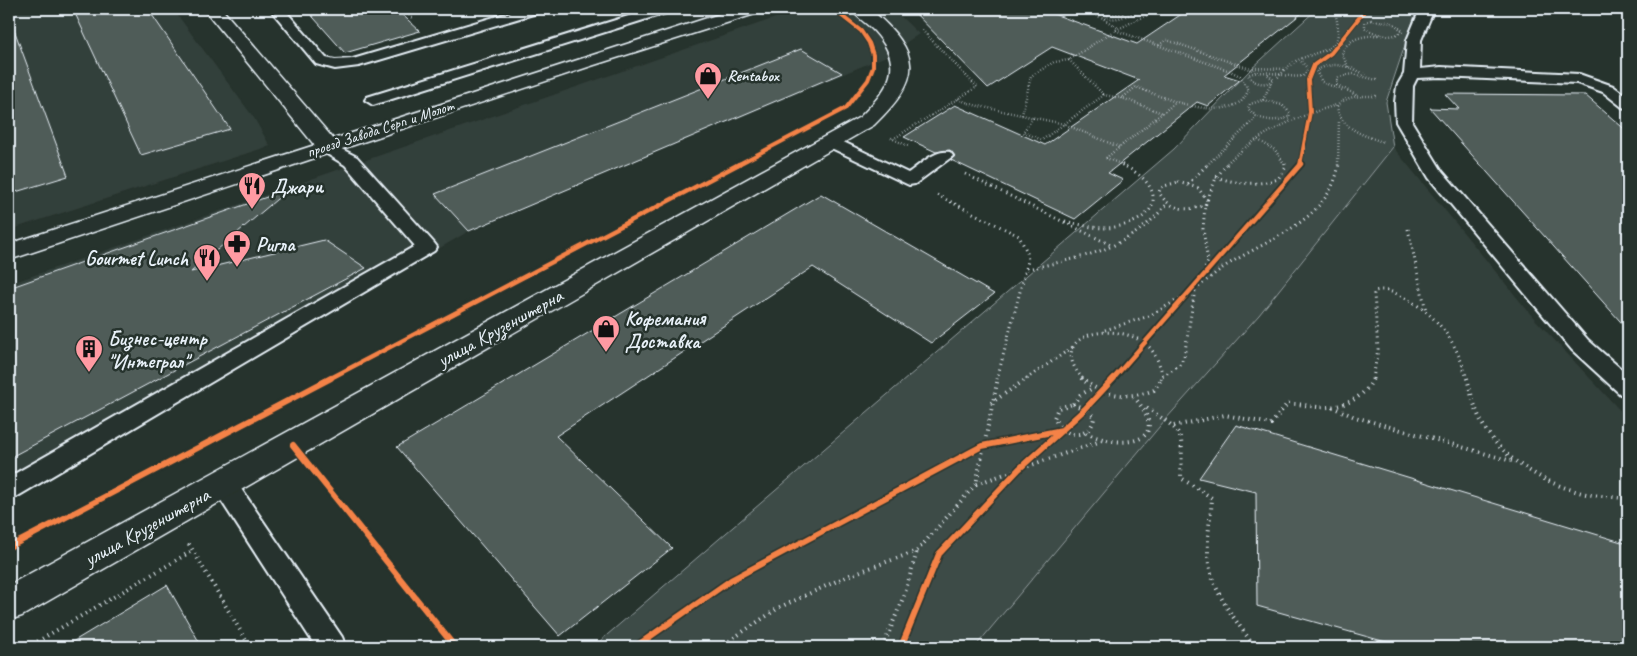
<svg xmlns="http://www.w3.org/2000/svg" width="1637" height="656" font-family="Caveat,sans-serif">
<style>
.built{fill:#333f3a}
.green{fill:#3e4b47;stroke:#939ea0}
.building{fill:#505c59;stroke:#e8f1f8}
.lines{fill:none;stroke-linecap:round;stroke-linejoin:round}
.service-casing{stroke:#e8f1f8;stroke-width:4}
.minor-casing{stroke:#e8f1f8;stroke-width:3}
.tertiary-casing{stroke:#e8f1f8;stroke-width:3}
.path-far2{stroke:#e8f1f8;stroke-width:2.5;stroke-dasharray:0.5 2.5;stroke-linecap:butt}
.path-far1{stroke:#e8f1f8;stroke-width:3;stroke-dasharray:1 4;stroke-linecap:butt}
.path{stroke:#e8f1f8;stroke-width:4;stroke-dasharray:1 4.5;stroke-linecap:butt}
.service{fill:#26332d;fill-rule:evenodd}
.minor{fill:#26332d;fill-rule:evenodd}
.tertiary{fill:#26332d;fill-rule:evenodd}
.cycleway-far2-casing{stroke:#26332d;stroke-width:6}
.cycleway-far1-casing{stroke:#26332d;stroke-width:8}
.cycleway-casing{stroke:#26332d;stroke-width:9}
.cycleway-far2{stroke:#f48246;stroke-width:4}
.cycleway-far1{stroke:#f48246;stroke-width:4.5}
.cycleway{stroke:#f48246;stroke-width:6}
.labels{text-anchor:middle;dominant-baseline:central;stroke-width:5;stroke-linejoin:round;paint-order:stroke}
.far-poi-label{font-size:16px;font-weight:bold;fill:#e8f1f8;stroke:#26332d;text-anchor:start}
.far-street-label{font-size:16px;fill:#e8f1f8;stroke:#26332d}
.poi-label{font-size:20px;font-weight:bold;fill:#e8f1f8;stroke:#26332d;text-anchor:start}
.street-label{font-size:20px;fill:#e8f1f8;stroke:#26332d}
</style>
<rect width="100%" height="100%" fill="#26332d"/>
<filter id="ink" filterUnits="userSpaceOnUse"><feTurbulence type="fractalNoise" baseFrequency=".02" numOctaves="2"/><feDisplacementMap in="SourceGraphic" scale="10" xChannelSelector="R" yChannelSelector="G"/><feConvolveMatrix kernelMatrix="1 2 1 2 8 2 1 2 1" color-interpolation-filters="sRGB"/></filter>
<g filter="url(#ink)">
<path class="built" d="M9 9H173L254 118 270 146 9 230Z
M801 9H893L919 34 884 57 469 231 9 500V284Z
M1393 147 1533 317 1628 419V647H975L1165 420 1259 315Z"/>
<path class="green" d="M1317 9H1417L1386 102 1393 147 1259 315 1165 420 975 647H593L1174 149 1250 70Z"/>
<path class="building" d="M73 9H148L230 129 141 155Z
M306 9H396L420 31 345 53Z
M911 9H1040L1137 44 1189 9H1307L1224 75 1240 80 1208 106 1197 102 1108 173 1123 180 1075 219 951 160 955 156 950 150 936 152 904 137 955 105 1045 145 1139 80 1052 47 988 88Z
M9 24H12L68 176 9 194Z
M801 49 842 73 469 231 435 194Z
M1445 94 1585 95 1628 132V330L1430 108 1459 109Z
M281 192 283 194 191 272 324 240 366 268 9 458V288Z
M821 194 994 294 931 343 813 267 556 436 672 548 560 636 397 447Z
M1236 425 1628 544V647H1404L1257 606 1256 492 1199 478Z
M167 585 202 647H64Z"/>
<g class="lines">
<defs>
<path id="service" d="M270 9H284L326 58 335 60 353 59 521 9H542L540 12 359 66 335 69 316 64Z
M651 9H671L669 12 379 103 373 105 365 100 367 97Z
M1420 9H1434L1421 40 1420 69 1441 67 1579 74 1613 86 1628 97V109L1622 107 1603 92 1577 83 1441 77 1417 78 1413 86 1412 122 1442 171 1588 340 1628 375V396L1620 394 1572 350 1429 178 1396 122 1395 102 1397 86 1404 74 1407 40Z
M833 137 908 173C920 165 935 149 950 152L953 156 915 184 909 185 827 146 825 142 827 138Z
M328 142 357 157 434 243 437 247 434 251 18 496 9 499V477L415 246 345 165 322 151 320 147 322 143Z
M224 474 233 477 342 637 346 647H316L215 491 211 484 215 477Z"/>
<path id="minor" d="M204 9H222L336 142 339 147 336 152 328 154 320 152Z
M851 9H870C923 54 923 77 874 125L22 616 9 620V585L860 117C889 88 906 66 874 31 867 23 857 18 851 9Z"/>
<path id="tertiary" d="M735 9H761L758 13 591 66 9 260V244Z"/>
</defs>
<use href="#service" class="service-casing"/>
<use href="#minor" class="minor-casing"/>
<use href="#tertiary" class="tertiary-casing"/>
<path class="path-far2" d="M403 9 413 19
M1086 9C1099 20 1117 22 1132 13L1133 9
M1094 9 1108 15 1124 13 1125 9
M1101 9 1110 12 1117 9
M1062 11 1066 9
M1104 19 1118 28
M1371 20 1393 23 1403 31C1391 40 1377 35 1365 28V22Z
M1116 30 1159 9
M1159 45 1167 40 1256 71
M1069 60 1104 95
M1348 67 1342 54C1347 38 1363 36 1378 35
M1253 68 1284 69
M1268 75 1274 80C1264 86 1254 84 1248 75 1264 67 1286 79 1303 76L1308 69 1300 60
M1278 77C1283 72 1289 65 1296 61 1327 46 1347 54 1334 9
M1342 90 1322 82 1316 71C1332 60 1350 66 1366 75
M1356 95 1337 85 1336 81 1339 77 1353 74 1377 80
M1376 96C1361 96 1347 95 1337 106 1339 128 1365 136 1383 142
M958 99 974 105 1064 124 1119 147
M1263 100 1282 105 1290 113 1289 117C1274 123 1258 121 1248 108L1250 104Z
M1263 100 1271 83
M1022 115 1031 76 1054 62 1069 60 1115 30 1230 71 1240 76 1249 90C1246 94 1244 100 1240 102 1214 120 1162 97 1136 87L1122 98
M1033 118 1023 132 1042 140 1104 95 1122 98 1162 113
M891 138 908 146
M893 139 977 87 921 29
M1258 140 1275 150 1285 165
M1106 158 1175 103
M1106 158 1123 165
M1207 165 1257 117
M1225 165C1255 135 1297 116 1337 105
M1338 165 1339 120"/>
<path class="path-far1" d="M1227 164 1216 178 1205 206 1203 229 1208 262 1195 290C1207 280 1218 270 1232 262 1273 237 1330 219 1339 164
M965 174 1113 246
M1216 177C1237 184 1257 186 1278 179L1286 167 1285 164
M1178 182 1198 188 1207 200 1205 205C1188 212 1168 210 1159 192L1161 187Z
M1188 184 1208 164
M937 195 1019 236 1027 252 1028 261 997 379
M1065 221C1082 225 1098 230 1115 227 1165 219 1165 183 1120 164
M1408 229 1426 311
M1027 269C1084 257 1127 251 1167 204
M1105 330 1149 316 1195 290 1184 357 1179 365 1163 376
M1026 379 1073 347
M1083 379C1041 332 1122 318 1150 348 1157 356 1160 366 1163 376L1161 379
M1373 379 1378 349 1374 294 1375 291C1386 288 1395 293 1405 298 1439 316 1457 343 1467 379"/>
<path class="path" d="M1081 378C1101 396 1130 400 1154 390L1162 378
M1467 378C1471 394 1475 410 1483 425 1503 460 1544 483 1582 493 1598 497 1613 496 1628 499
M991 403 1028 378
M1073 404 1087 410 1094 417C1093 434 1073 440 1061 428 1058 426 1056 421 1054 418L1058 408Z
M1073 404 1080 395 1093 388
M1332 407 1355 417 1515 462
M1147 408C1187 435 1182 431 1181 478L1212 498C1211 516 1207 534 1208 552 1208 588 1235 619 1255 647
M1174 426 1225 415 1271 424 1287 404C1298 403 1307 406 1318 407 1340 409 1365 399 1373 378
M1086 433C1121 450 1175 444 1134 397
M976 484 1101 441
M189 544 250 647
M28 647 192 551
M720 647 780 607 850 575 917 551 976 484 998 378
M883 647 905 593 917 551"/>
<use href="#service" class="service"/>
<use href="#minor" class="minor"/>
<use href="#tertiary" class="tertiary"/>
<defs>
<path id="cycleway-far2" d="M737 165 846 108 868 80 873 67V55L869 43 861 31 833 9
M1300 165 1310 112 1308 80 1314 65 1331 53 1366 9"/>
<path id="cycleway-far1" d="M329 379 739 164
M1113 379 1301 164"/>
<path id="cycleway" d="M293 445 455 647
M9 547 331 378
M635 647 731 580 982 446 1062 430
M901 647 939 554 1019 469 1085 409 1114 378"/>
</defs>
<use href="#cycleway-far2" class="cycleway-far2-casing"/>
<use href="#cycleway-far1" class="cycleway-far1-casing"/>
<use href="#cycleway" class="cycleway-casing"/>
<use href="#cycleway-far2" class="cycleway-far2"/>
<use href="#cycleway-far1" class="cycleway-far1"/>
<use href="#cycleway" class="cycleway"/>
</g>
</g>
<defs>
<symbol id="shop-pin" viewBox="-11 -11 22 30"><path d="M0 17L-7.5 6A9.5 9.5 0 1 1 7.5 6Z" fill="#ff9aa2" stroke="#26332d"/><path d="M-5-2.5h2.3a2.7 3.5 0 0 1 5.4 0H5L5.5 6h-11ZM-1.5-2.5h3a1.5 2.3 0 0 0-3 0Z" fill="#111"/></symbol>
<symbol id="restaurant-pin" viewBox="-11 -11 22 30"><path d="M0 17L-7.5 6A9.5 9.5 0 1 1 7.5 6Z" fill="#ff9aa2" stroke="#26332d"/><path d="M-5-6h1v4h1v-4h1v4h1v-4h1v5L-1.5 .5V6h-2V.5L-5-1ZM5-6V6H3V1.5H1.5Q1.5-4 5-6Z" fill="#111"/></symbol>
<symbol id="pharmacy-pin" viewBox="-11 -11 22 30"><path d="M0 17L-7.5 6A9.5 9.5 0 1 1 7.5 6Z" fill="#ff9aa2" stroke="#26332d"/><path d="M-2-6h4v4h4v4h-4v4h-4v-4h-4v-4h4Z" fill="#111"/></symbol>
<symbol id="building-pin" viewBox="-11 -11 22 30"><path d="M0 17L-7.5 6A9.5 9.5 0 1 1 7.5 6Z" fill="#ff9aa2" stroke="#26332d"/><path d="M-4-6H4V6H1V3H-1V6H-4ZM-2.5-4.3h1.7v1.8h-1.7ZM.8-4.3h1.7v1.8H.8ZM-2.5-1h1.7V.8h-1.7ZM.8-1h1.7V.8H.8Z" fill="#111"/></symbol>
</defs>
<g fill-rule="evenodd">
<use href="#shop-pin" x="692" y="60" width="32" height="43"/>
<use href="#restaurant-pin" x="236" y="170" width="32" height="43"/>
<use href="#pharmacy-pin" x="221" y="228" width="32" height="43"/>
<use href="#restaurant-pin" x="191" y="242" width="32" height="43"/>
<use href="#shop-pin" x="590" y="313" width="32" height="43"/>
<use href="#building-pin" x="73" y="333" width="32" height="43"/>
</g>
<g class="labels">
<g class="far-poi-label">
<text x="727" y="76">Rentabox</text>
</g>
<g class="far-street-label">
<text transform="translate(380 129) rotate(-18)">проезд Завода Серп и Молот</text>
</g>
<g class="poi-label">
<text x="271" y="186">Джари</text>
<text x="256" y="244">Ригла</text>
<text x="188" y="258" text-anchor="end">Gourmet Lunch</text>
<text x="625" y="318">Кофемания<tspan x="625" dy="23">Доставка</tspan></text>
<text x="108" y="338">Бизнес-центр<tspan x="108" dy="23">"Интеграл"</tspan></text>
</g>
<g class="street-label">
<text transform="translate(500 328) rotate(-29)">улица Крузенштерна</text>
<text transform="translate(147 527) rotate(-29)">улица Крузенштерна</text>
</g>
</g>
<rect width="1637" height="656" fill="none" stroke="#26332d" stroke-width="30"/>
<rect x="15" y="15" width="1607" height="626" fill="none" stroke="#e8f1f8" stroke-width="2" filter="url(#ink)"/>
</svg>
